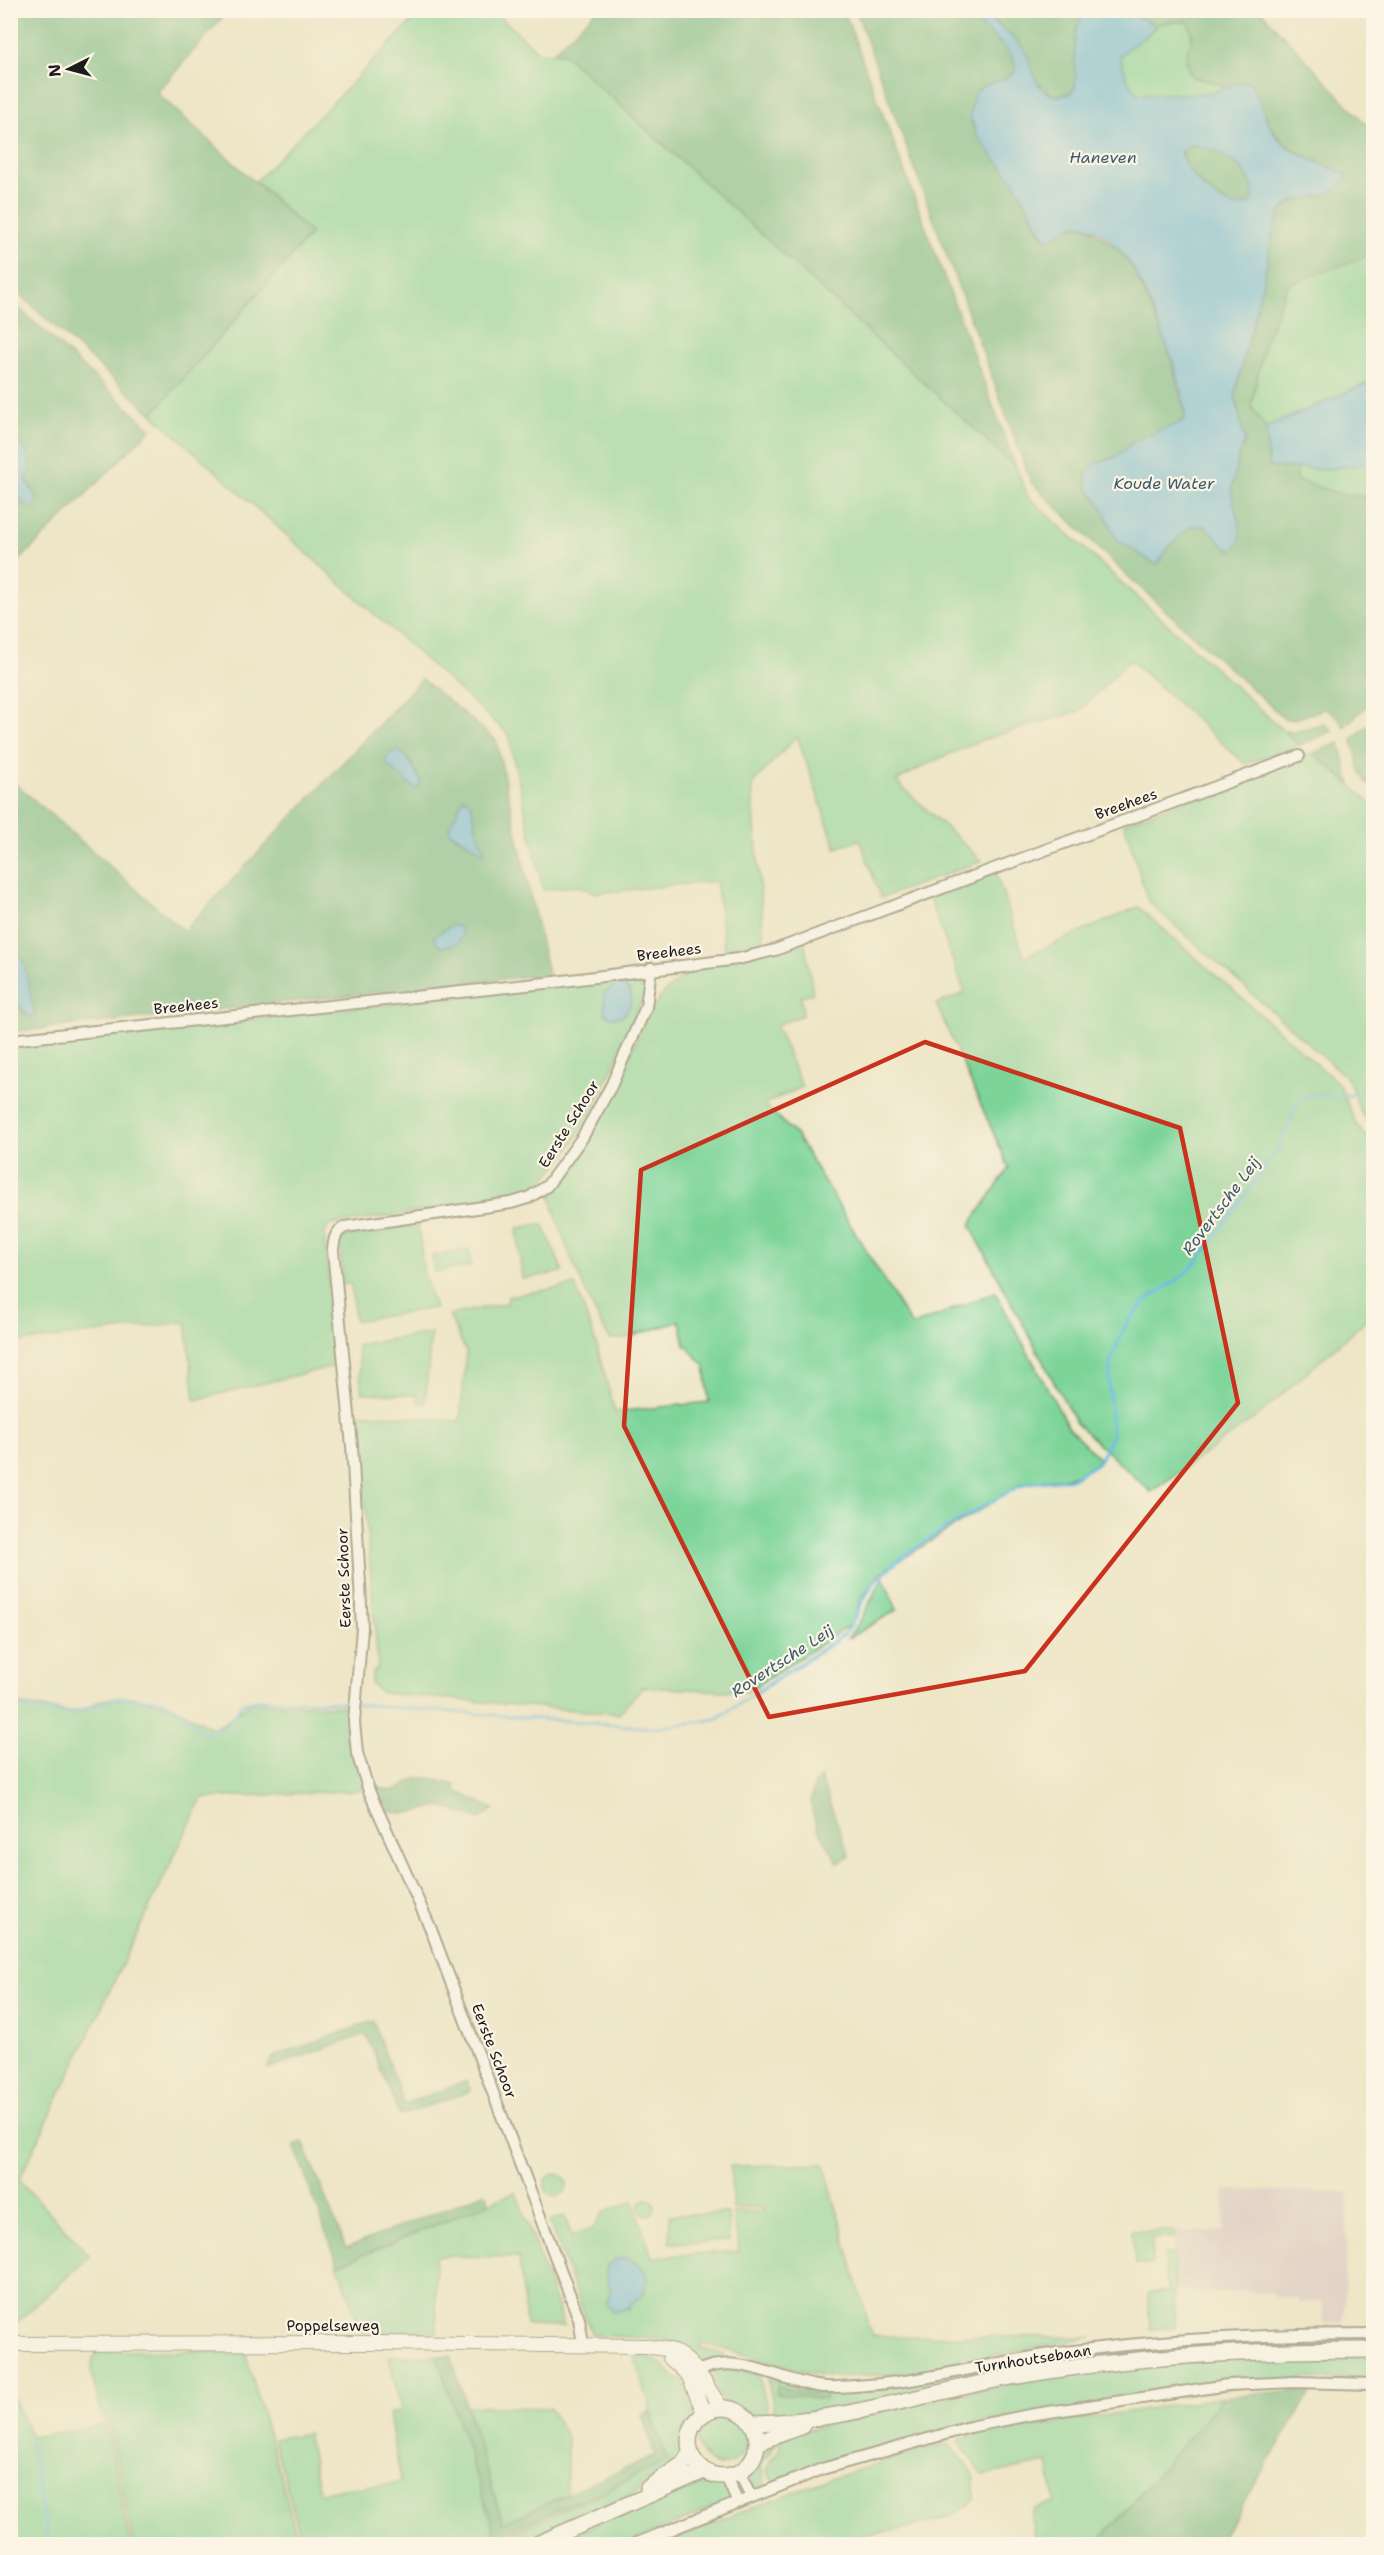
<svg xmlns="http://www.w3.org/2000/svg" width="1384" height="2555" font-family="'Shantell Sans',sans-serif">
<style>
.industrial{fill:#d2bdc5}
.green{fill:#7cd499;stroke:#4c785a;stroke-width:1.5;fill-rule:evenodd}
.forest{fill:#65b681;stroke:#40694e;stroke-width:1.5;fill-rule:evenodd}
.water{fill:#66b9e2;stroke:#416a7f;stroke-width:1.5;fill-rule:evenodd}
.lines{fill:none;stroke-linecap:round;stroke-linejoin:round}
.stream{stroke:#66b9e2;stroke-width:3}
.minor-casing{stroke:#666358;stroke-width:14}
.tertiary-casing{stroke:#666358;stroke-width:16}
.secondary-casing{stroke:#666358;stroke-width:18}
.minor{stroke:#fff;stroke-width:10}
.tertiary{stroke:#fff;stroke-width:14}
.secondary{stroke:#fff;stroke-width:15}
.marked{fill:none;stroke:#c8321e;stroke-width:4.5;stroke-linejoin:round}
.labels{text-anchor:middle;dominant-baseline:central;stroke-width:4.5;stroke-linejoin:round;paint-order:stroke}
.street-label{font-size:15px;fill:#1c1c1c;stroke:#fcf5e5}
.water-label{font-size:16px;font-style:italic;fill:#3a5b6b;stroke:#fcf5e5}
</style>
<rect width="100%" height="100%" fill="#fcf5e5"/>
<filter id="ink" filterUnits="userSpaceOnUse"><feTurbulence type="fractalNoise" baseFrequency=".0167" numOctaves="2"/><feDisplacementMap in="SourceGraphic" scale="12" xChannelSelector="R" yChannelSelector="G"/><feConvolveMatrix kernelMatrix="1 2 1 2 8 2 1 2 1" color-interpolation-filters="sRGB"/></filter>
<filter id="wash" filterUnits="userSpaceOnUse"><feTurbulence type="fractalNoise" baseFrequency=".008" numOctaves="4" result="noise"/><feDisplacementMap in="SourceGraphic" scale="24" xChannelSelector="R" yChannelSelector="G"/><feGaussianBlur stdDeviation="1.35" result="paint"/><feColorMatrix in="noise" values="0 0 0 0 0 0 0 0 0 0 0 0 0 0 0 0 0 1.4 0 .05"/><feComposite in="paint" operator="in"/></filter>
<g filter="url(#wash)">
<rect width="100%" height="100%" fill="#eee6c7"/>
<path class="industrial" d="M1224 2190 1348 2192 1344 2322 1324 2323 1323 2302 1298 2303V2298H1274V2294L1262 2292H1173L1174 2231H1224Z"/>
<path class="green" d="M422 11H494L539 52 563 53 1016 467 1028 497 1299 745 1245 764 1130 660 1079 711 982 740 929 763 896 781 982 861 881 898 860 840 836 848 797 736 752 784 764 941 725 951 716 881 597 893 577 886 543 890 508 734 152 414 311 234 256 181Z
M1169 22H1188C1200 45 1176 50 1192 77L1220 84 1224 90C1213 94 1145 99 1137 94 1126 86 1120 68 1120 56L1129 46 1154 29 1155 25Z
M1369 254H1373V381L1266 428 1251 407 1264 346 1287 285Z
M1365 464 1373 472V498L1337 493 1296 480 1297 468 1327 469Z
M1313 753 1373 805V1127L1361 1113 1348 1079 1148 901 1124 823Z
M995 870 1024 957 1138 907 1339 1084 1356 1124 1373 1145V1314L1259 1415 1151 1492 1076 1423 970 1225 1009 1168 936 1004 965 993 928 895Z
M804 939 813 993 801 996 803 1015 776 1025 802 1087 764 1104 796 1135 912 1326 995 1292 1069 1428 1100 1459C1076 1486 1047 1475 1018 1486L880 1573 861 1600 852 1624 747 1692 642 1687 619 1714 381 1693 371 1683 372 1673 378 1667 358 1413 460 1421 466 1352 449 1315 507 1303 508 1296 575 1285 596 1343 615 1412 709 1402 705 1366 685 1345 680 1321 623 1339H610C595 1318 553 1219 551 1195 571 1166 592 1137 608 1106 627 1069 641 1008 675 983 711 957 762 951 804 939Z
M633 977 644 984 645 994 640 1004C611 1070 584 1151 525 1196L329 1225 325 1233V1244L339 1365 195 1400 186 1322 11 1343 10 1046Z
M418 1224 424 1275 435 1308 355 1321 351 1284 344 1285 340 1246 343 1237Z
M540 1224 544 1226 563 1272 522 1279 517 1228Z
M469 1250 471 1266 434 1272 432 1256Z
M431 1333 425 1403H418V1395L362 1393 357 1345Z
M883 1577 897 1610 847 1639 859 1623Z
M134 1697 175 1707 211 1728 224 1723 251 1702 351 1707 350 1743 364 1790 202 1798 19 2180 90 2256 11 2328V1703L70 1712 84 1710 99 1701 112 1698Z
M824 2164 872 2336 1092 2337 901 2374 835 2377 810 2373 702 2343 699 2347 724 2355 722 2360 703 2363 677 2345 659 2339 592 2335 549 2221 564 2216 572 2236 594 2228 602 2213 633 2201 652 2257 739 2251 733 2212 764 2211 763 2207 733 2208 730 2166ZM607 2266 629 2309 606 2304 611 2292 606 2274Z
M545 2185a11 11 0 1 1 22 0a11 11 0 1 1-22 0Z
M516 2192 564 2326 526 2325 519 2257 435 2256 437 2332H361L338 2265Z
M639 2207a8 8 0 1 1 16 0a8 8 0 1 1-16 0Z
M728 2213 729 2241 670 2243 669 2215Z
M1131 2231H1174V2238H1152V2265H1136Z
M1174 2253 1175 2328 1150 2329 1148 2295 1149 2292H1167L1164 2254Z
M1373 2336V2345H1290L891 2397 776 2420 768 2380 772 2378 816 2390 1173 2343Z
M97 2351H245L299 2544H133L110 2423 104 2421C100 2402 84 2368 97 2351Z
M633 2353 654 2359 677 2379 684 2381 697 2406 685 2433 684 2455 648 2485 618 2502 525 2544H303L273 2439 307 2433 319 2492 401 2482 389 2414 401 2411 389 2356H437L497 2540 667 2461Z
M1308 2356H1373V2381L1308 2378 974 2423 864 2452 774 2483 767 2472 770 2460 780 2449V2438L859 2416 1038 2378 1216 2359 1287 2361Z
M736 2368 759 2375 770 2420 753 2418 740 2408 723 2402 711 2380C714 2368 725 2369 736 2368Z
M10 2390 31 2437 107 2425 130 2544H11Z
M1224 2397 1097 2544H1036L1031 2517 1033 2509 1055 2503 1048 2463 983 2475 960 2444V2438L965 2437Z
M467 2406 550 2408 567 2438V2495L503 2523Z
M698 2441a24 24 0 1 1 48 0a24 24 0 1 1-48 0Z
M949 2443 974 2475V2499C958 2525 879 2532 849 2538L850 2544H663C756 2504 850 2469 949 2443Z
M776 2444 761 2463 765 2485 759 2488 753 2487 748 2478V2470L762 2447Z
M703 2475 725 2483 731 2499 729 2501 627 2544H553Z"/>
<path class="forest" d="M10 11H228L157 93 311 233 152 414 11 287Z
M596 11H844L1016 467 563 53 553 52Z
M856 11H970C981 32 1014 45 1016 70L1009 77 978 89 971 121 974 129 1014 182 1042 235 1050 240 1068 227 1087 226 1120 251 1134 270 1168 347 1186 417 1178 425 1135 441 1120 454 1107 460 1088 489 1103 508 1116 539 1157 565 1169 547 1190 526H1205L1230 551 1236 513 1231 491 1239 455 1245 441 1235 394 1266 270 1273 231 1281 212 1291 202 1322 195 1335 169C1309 158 1280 148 1268 121 1262 108 1258 93 1250 82H1242L1224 90 1220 84 1192 76C1183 61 1185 52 1193 36L1188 22H1169L1155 25 1127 11H1261L1373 132V254L1287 285 1264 346 1251 406 1266 428 1269 467 1297 468 1296 480 1337 493 1373 498V700L1344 727 1338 717 1325 709 1294 719H1285L1120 569 1031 482Z
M985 11H1087C1063 34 1088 66 1072 92L1054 96 1036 81 1020 45Z
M1189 145C1213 143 1264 174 1251 203L1234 207C1218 200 1174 167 1184 147Z
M11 301 151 429 11 569 10 491 24 506 37 495 26 480 30 470 29 456 11 427Z
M422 679 496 740 548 974 11 1032 10 996 26 1015 30 999 25 971 11 943V780L184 931ZM461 801 471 803 478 837 485 852 456 836 449 828 459 812Z
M1373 720V790C1353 771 1362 763 1351 740Z
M1324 723 1333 731 1299 745 1285 731 1294 732Z
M1339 743C1346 757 1344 773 1352 785L1313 753Z
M820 1777 850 1857 838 1863C823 1835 797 1806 820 1777Z
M418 1778H431L456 1785V1791L494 1809 480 1819 440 1806 405 1814 388 1810 377 1786C400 1797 399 1785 418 1778Z
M373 2021 404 2104 467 2081 471 2091 400 2116 366 2034 267 2069 273 2057Z
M303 2142 346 2248 484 2193 488 2196 489 2203 338 2265 294 2145Z
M437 2356H451L503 2523 655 2455 642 2415 650 2411 667 2461 578 2504 576 2501 496 2537Z
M777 2386 805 2393H826V2400L776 2394Z
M1295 2390 1311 2392 1218 2544H1097L1224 2397Z"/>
<path class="water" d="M970 11H985C995 25 1011 34 1022 47 1034 63 1033 97 1060 96 1067 96 1071 94 1075 88 1078 62 1067 30 1087 11H1127L1155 25C1149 40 1129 43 1120 56L1127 80 1138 94H1208L1242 82H1250C1261 97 1263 118 1274 133 1290 156 1325 163 1348 176L1341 185 1328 194 1291 202 1281 212 1273 231 1266 270 1235 394 1245 441 1239 456 1231 491 1240 528V542L1234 550 1226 548 1205 526H1191L1169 547 1157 565 1116 539 1103 508 1088 489 1086 474 1094 464 1114 458 1135 441 1184 421C1192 398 1144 284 1129 262 1120 249 1102 230 1087 226 1072 222 1061 231 1050 240L1045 238 1014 182 977 136 970 115 974 94C984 80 1006 84 1016 70 1014 45 981 32 970 11ZM1189 145C1213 143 1264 174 1251 203L1234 207C1214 198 1184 175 1181 151Z
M1373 381V472L1365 464 1327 469 1269 467 1266 428Z
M11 427 29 456 30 470 26 480 38 501 30 508 11 491Z
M396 750C409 756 416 771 421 783L418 788 415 789 387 765V756Z
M464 797 471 803 478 837 485 849 483 852 450 832 449 828Z
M452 925 460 927 463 936 455 944 440 947 433 937Z
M10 943C29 958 27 990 35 1012L31 1018 11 996Z
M617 983C636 987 634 1004 623 1016L614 1018 605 1014 604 994Z
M624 2258C664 2268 646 2306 614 2312L606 2304 611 2292 606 2274 607 2266 614 2260Z"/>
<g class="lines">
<path class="stream" d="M10 1706 72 1714 116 1698 161 1700 186 1715 202 1734 213 1732 227 1724 243 1703 260 1699 328 1702 655 1728 716 1719 844 1635C858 1618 862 1597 876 1581 907 1547 977 1510 1018 1487L1028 1483 1071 1479 1098 1463 1112 1436 1109 1381 1111 1359 1127 1323 1144 1302 1179 1279 1198 1261 1277 1151 1297 1105 1303 1098 1312 1095H1351L1374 1083
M30 2443 48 2544"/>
</g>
</g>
<g filter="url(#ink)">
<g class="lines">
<defs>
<path id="minor" d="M10 1040 555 982 738 959 775 950 1299 756
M583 2344 579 2319 430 1927 369 1791 357 1753 354 1722 362 1628 360 1584 352 1446 333 1250C334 1239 335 1232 345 1227L511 1203 528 1198 547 1186 582 1138 611 1086 646 1007 651 968
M698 2371C737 2352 777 2379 816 2386 833 2389 850 2386 867 2385 929 2381 989 2363 1051 2354 1158 2339 1265 2334 1374 2334
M739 2472 751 2496
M726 2476 737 2501
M635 2544 822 2469 970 2427 1029 2415 1228 2385 1294 2382 1374 2384"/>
<path id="tertiary" d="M10 2344 377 2343 646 2346C654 2348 663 2348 670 2350 696 2360 706 2387 721 2407
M670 2358 689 2376 704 2413"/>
<path id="secondary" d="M689 2442a34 34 0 1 1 68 0a34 34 0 1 1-68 0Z
M752 2423C839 2423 921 2394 1006 2378 1128 2356 1250 2350 1374 2350
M757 2443 802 2426
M648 2488 683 2464 690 2453
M537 2544 704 2471"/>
</defs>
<use href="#minor" class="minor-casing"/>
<use href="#tertiary" class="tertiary-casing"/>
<use href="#secondary" class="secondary-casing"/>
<use href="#minor" class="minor"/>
<use href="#tertiary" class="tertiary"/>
<use href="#secondary" class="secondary"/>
</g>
</g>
<path d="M0 0H1384V2555H0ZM925 1042 1180 1128 1238 1403 1025 1671 769 1717 624 1426 641 1170Z" fill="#eee6c7" fill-opacity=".55" fill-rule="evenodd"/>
<path class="marked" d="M925 1042 1180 1128 1238 1403 1025 1671 769 1717 624 1426 641 1170Z"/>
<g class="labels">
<g class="street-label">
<text transform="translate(1126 804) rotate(-20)">Breehees</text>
<text transform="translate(669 952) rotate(-7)">Breehees</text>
<text transform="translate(186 1006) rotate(-6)">Breehees</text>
<text transform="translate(569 1124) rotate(-58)">Eerste Schoor</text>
<text transform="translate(344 1578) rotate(-92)">Eerste Schoor</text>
<text transform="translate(494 2051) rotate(69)">Eerste Schoor</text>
<text x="333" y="2326">Poppelseweg</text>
<text transform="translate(1033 2359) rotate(-9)">Turnhoutsebaan</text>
</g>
<g class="water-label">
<text x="1103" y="157">Haneven</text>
<text x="1164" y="483">Koude Water</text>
<text transform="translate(1221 1206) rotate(-53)">Rovertsche Leij</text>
<text transform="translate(782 1661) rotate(-33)">Rovertsche Leij</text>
</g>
</g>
<rect width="1384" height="2555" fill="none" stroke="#fcf5e5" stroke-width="36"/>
<g transform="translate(69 69) rotate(264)" stroke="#fcf5e5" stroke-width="4.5" paint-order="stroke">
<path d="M0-4.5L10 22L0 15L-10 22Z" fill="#1c1c1c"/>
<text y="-9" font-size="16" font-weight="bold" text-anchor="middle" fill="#1c1c1c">N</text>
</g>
</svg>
